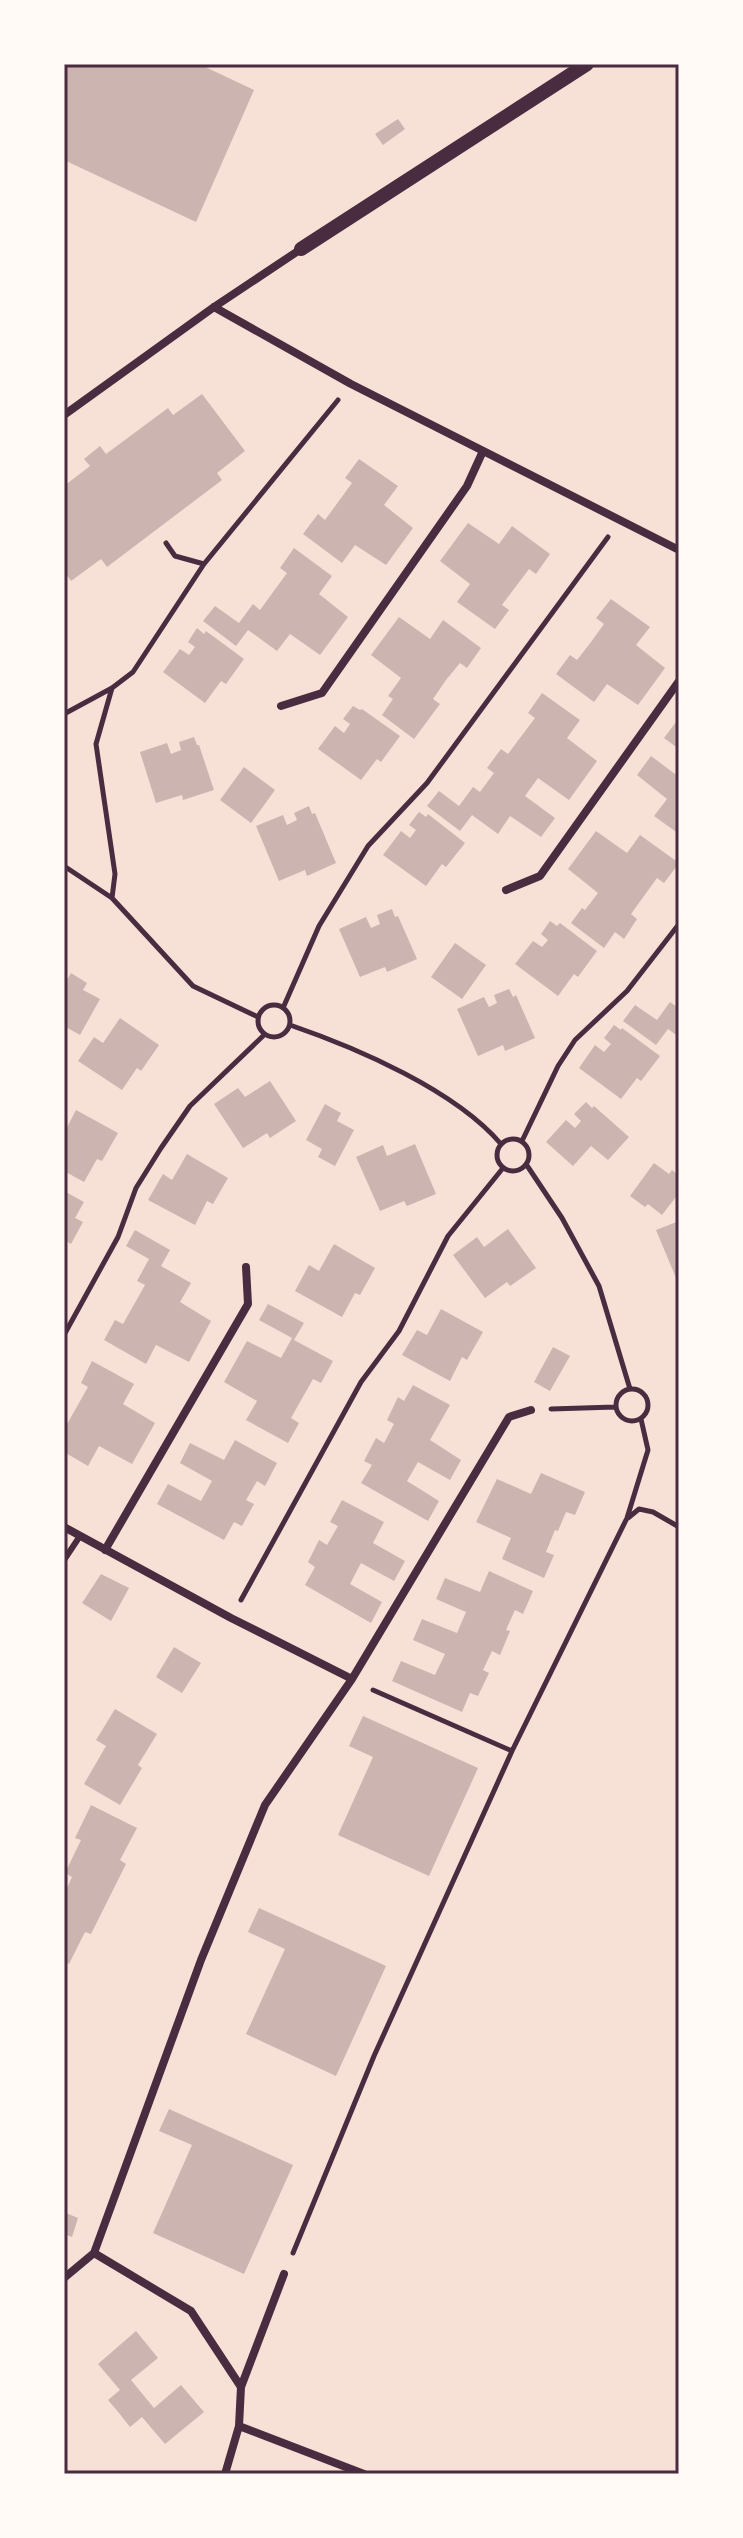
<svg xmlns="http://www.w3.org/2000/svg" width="743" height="2538" font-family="'DM Sans',sans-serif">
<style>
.building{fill:#ccb4b1}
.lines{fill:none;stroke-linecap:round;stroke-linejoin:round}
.path{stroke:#4a2c40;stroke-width:5}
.service{stroke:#4a2c40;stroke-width:6}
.minor{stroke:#4a2c40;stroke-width:8}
.tertiary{stroke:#4a2c40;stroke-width:14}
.neatline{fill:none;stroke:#4a2c40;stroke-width:3}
</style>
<rect width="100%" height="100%" fill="#f7e1d7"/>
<path class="building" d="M64 64H199L254 90 196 222 64 160Z
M398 119 405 129 383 145 375 134Z
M202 394 245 451 217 473 222 480 193 502 107 567 101 559 71 581 64 571V486L90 466 84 459 100 446 106 454 168 408 173 415Z
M359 459 398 486 384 505 413 528 386 565 355 545 342 563 303 534 318 514 325 520 352 483 345 478Z
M468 523 499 544 512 526 550 554 536 574 529 569 502 605 509 610 495 629 457 602 470 584 440 561Z
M294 548 332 576 319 594 348 617 320 655 290 634 277 651 248 630 236 646 203 621 215 606 239 623 253 604 260 610 287 573 280 568Z
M611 599 650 627 636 645 665 668 638 705 607 684 594 702 556 674 570 655 577 660 591 642 604 624 596 618Z
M399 617 430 639 443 620 481 648 467 668 460 663 446 680 433 699 440 704 414 739 382 715 393 699 388 696 401 678 371 655Z
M197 628 204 634 206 631 244 659 226 684 221 681 205 703 163 672 180 649 189 655 195 647 188 642Z
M542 693 580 720 567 738 597 761 569 800 538 778 525 796 555 818 541 837 510 816 498 834 472 815 460 831 427 806 439 791 459 806 473 787 480 792 494 773 487 768 501 749 508 754 535 718 528 713Z
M353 706 360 710 362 709 400 736 381 762 377 759 361 780 318 749 335 726 344 733 350 724 343 719Z
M679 718V749L664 738Z
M194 737 197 745H199L214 790 183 800 182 795 156 803 140 752 167 743 171 754 181 750 179 742Z
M651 756 679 777V834L654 816 667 799 637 775Z
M244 767 275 790 251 823 220 800Z
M309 806 312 814 315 813 336 863 307 876 305 870 279 881 256 826 283 815 287 825 297 820 294 813Z
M419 812 426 817 428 814 465 843 446 867 442 864 426 886 383 855 401 831 410 838 416 830 409 825Z
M596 831 627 853 640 835 679 863 664 883 657 878 631 914 637 919 624 939 615 932 604 948 571 923 582 908 585 910 598 893 568 869Z
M392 909 395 917 398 916 417 959 387 972 385 967 360 977 339 929 366 917 371 928 380 924 377 915Z
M550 921 557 926 560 923 597 951 578 977 574 974 558 996 515 964 533 941 542 947 548 940 541 934Z
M455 943 486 965 462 999 431 977Z
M71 973 87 983 83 990 100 999 80 1035 64 1026 67 1018 64 1016V985Z
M509 989 513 997 516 995 535 1038 505 1051 503 1045 478 1056 457 1009 484 997 489 1007 497 1003 494 995Z
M670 1002 677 1007 679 1004V1037L668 1029 656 1045 623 1021 635 1005 657 1020Z
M120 1018 159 1045 141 1071 137 1068 122 1090 78 1061 94 1037 103 1043Z
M614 1025 621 1030 622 1028 660 1056 641 1081 637 1078 621 1099 579 1068 595 1045 604 1052 611 1044 604 1038Z
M270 1081 296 1121 270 1138 267 1133 243 1148 214 1104 238 1088 245 1097Z
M586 1102 592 1108 594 1106 629 1137 608 1160 591 1146 573 1166 546 1142 566 1120 575 1128 581 1121 574 1114Z
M325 1104 341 1113 337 1121 354 1130 335 1166 318 1157 322 1149 306 1140Z
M76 1110 118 1133 102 1161 97 1159 84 1182 64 1171V1133Z
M415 1144 436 1194 407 1206 404 1201 380 1211 356 1157 383 1145 387 1156Z
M187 1154 228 1178 213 1204 207 1201 195 1225 148 1200 163 1174 172 1180Z
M654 1163 669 1174 672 1170 679 1176V1193L662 1215 648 1204 645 1207 630 1196Z
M64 1191 84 1202 75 1218 83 1222 71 1244 64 1240Z
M679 1221V1285L656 1230Z
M508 1229 536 1268 510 1286 507 1282 485 1298 453 1255 477 1237 484 1247Z
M135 1230 170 1250 161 1266 191 1283 180 1302 211 1321 189 1362 156 1345 146 1364 104 1340 115 1320 123 1324 145 1285 137 1281 149 1259 126 1246Z
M334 1244 375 1268 360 1295 355 1293 342 1317 295 1291 309 1265 319 1271Z
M268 1304 304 1323 294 1340 333 1361 321 1383 313 1379 291 1418 299 1423 288 1443 246 1420 257 1401 224 1382 247 1341 281 1358 292 1338 259 1320Z
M441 1309 483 1332 467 1360 462 1357 450 1381 402 1355 417 1330 427 1335Z
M553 1347 570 1356 550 1391 534 1382Z
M92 1361 134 1384 123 1404 155 1423 132 1464 99 1446 88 1466 64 1452V1425L66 1426 88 1387 81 1383Z
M413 1385 450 1405 430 1440 461 1460 450 1480 418 1462 407 1481 439 1501 428 1521 361 1483 372 1465 364 1461 376 1438 384 1443 394 1424 387 1420 398 1397 404 1401Z
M235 1440 277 1463 265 1486 257 1481 246 1500 254 1504 242 1526 234 1522 224 1540 157 1504 168 1484 201 1501 212 1481 180 1463 190 1443 224 1460Z
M541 1473 585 1492 575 1515 566 1512 558 1531 555 1530 546 1552 554 1555 544 1578 502 1559 511 1538 476 1522 497 1479 531 1494Z
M342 1500 384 1522 373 1543 405 1561 394 1581 361 1563 350 1584 382 1602 371 1623 305 1585 315 1567 308 1562 319 1540 327 1545 338 1526 330 1522Z
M489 1571 533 1591 523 1614 515 1610 506 1630 510 1631 500 1655 492 1651 483 1670 489 1673 478 1696 470 1693 462 1712 392 1681 401 1661 435 1675 445 1654 413 1640 422 1619 457 1633 466 1612 436 1599 445 1578 480 1592Z
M101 1574 129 1588 111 1621 82 1603Z
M174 1647 201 1663 182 1693 156 1677Z
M115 1709 157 1734 138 1765 142 1768 120 1805 84 1784 106 1746 96 1740Z
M363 1716 478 1768 429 1876 338 1835 373 1757 349 1746Z
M91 1805 137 1828 120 1860 126 1864 91 1934 85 1932 69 1964 64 1962V1895L72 1877 65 1873 81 1840 75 1838Z
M259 1908 386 1966 336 2076 246 2034 285 1949 248 1932Z
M169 2109 293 2165 244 2274 153 2233 192 2145 159 2131Z
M66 2213 78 2218 72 2237 64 2234Z
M136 2331 158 2358 131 2380 154 2408 181 2385 204 2412 165 2444 142 2417 130 2427 119 2413 108 2400 120 2390 98 2364Z"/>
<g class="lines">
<path class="path" d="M166 543 175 556 204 564
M64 714 112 688 133 672 204 564 338 400
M64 866 112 898 115 874 96 744 112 688
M112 898 193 986 258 1017
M258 1021a16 16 0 1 1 32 0a16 16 0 1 1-32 0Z
M283 1008 319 926 368 846 427 783 608 537
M290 1025C357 1048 455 1090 501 1144
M497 1155a16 16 0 1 1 32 0a16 16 0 1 1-32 0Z
M522 1141 558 1066 575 1040 627 991 679 924
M526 1164 562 1218 599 1286 630 1389
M64 1335 118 1237 136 1188 161 1148 190 1106 264 1035
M616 1405a16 16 0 1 1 32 0a16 16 0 1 1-32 0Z
M551 1409 615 1407
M628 1518 639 1509 653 1512 679 1527
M241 1600 361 1382 399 1331 448 1236 503 1168
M373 1690 512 1751
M293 2253 374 2056 512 1751 627 1518 648 1450 641 1419"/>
<path class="service" d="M64 1560 80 1536"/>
<path class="minor" d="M214 307 351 384 679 550
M64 415 214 307 301 249
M281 706 322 693 467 486 483 451
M506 890 540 876 679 681
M64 1527 231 1618 352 1679
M105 1550 248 1304 246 1267
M94 2253 191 2311 241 2387
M64 2278 94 2253 201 1960 265 1805 352 1679 509 1417 531 1410
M239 2426 364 2474
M225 2474 239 2426 241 2387 284 2274"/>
<path class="tertiary" d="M301 249 587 64"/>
</g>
<rect width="743" height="2538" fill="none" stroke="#fffaf5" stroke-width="132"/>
<rect x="66" y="66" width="611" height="2406" class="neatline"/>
</svg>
